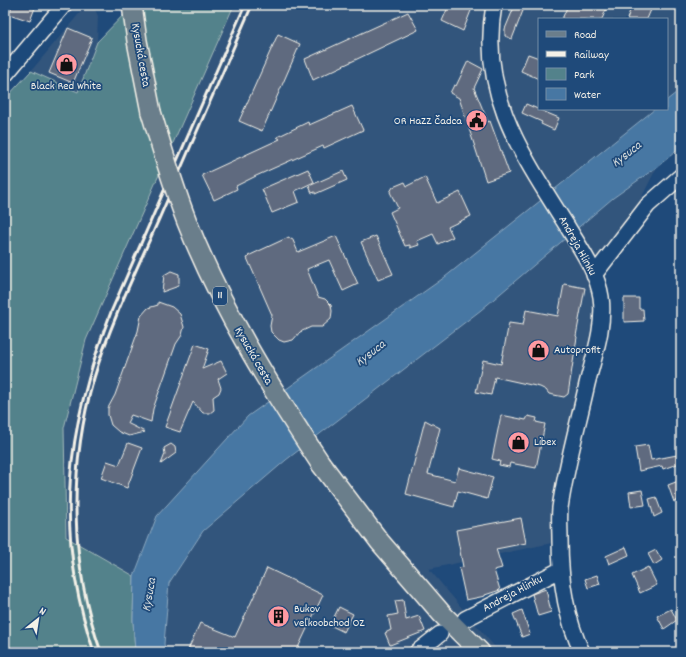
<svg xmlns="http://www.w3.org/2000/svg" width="686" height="657" font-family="Dekko,sans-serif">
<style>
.built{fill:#32547c}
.green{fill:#53828b;stroke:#a4baba}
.water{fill:#4777a3;stroke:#8ca8bf}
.building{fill:#5f6b7f;stroke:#f4f1e8}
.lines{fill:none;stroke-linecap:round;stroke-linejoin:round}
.minor-casing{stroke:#f4f1e8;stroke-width:18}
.major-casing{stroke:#f4f1e8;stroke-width:22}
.minor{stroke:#1f4a7a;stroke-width:15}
.major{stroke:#6b7e8b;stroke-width:19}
.rail{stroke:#f4f1e8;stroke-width:3}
.major-bridge-casing{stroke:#f4f1e8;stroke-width:22;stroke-linecap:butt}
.major-bridge{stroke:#6b7e8b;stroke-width:19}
.labels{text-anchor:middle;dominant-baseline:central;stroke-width:3.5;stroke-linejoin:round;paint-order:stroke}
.shield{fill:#1f4a7a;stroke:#b4bfc7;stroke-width:1}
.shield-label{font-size:11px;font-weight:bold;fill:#f4f1e8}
.street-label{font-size:12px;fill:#f4f1e8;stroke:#1f4a7a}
.poi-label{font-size:12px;fill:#f4f1e8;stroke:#1f4a7a;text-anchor:start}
.water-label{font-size:13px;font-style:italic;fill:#dadfde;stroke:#1f4a7a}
</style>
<rect width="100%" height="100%" fill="#1f4a7a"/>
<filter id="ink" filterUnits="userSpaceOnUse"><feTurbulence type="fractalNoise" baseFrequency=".025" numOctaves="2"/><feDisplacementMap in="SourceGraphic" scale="8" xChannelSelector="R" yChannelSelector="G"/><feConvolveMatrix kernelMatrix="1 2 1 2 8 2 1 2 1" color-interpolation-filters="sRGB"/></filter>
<g filter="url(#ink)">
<path class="built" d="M81 5H93L98 16 97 42 78 92 31 71 83 9Z
M234 5H681V89L667 100V19H539V109H655L445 277 157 516 134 576 66 537 64 428 86 340Z
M657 167 605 270 552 543 429 569 499 652H166L164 644 169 583 203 531 286 460 481 310 613 198Z"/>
<path class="green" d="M133 5H234L86 340 64 428 66 537 134 576 133 620 135 652H5V99L31 71 78 92 97 42Z"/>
<path class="water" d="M681 89V147L657 167 613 198 481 310 286 460 203 531 169 583 164 644 166 652H135L133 620 134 576 157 516 248 416 445 277 655 109H667V100Z"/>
<path class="building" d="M12 5H36L30 21 9 14Z
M449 5H464L472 8 463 31 442 21Z
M515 5 524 8 512 39 505 36V29Z
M568 5H608L602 19H562Z
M632 5H653L647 19H627Z
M408 12 418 30 313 80 305 59Z
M68 28 92 38 73 83 49 73Z
M278 34 300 44 262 131 239 121Z
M528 54 539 58V79L521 71Z
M468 61 483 69 474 88 488 122 490 121 509 173 486 181 459 98 450 93 454 85 456 86Z
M526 104 559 118 554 130 541 124 542 122 522 113Z
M352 106 363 130 324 148 323 146 256 176 236 186 237 189 214 200 202 175 280 139 277 137 308 122 309 125Z
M308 169 314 182 295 191 299 202 272 213 262 189Z
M343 171 347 180 315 194V192L312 193 309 186Z
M425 177 437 203 460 192 471 216 448 227 453 237 438 244 433 234 417 241 419 245 410 248V245L405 246 390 212 398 208 390 192 393 187 405 182 407 186Z
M336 236 358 284 343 291 329 260 307 269 318 297 325 299 331 305 332 311 331 319 322 327H311L300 332 293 340 284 342 279 340 271 332 270 326 272 315 247 258 249 257 248 256 289 237 290 239 292 238 298 252Z
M376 236 393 274 378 280 361 242Z
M171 271 179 274V283L176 287 162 292 164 275Z
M564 284 585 288 576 336 577 337 568 394 564 397 549 394 546 390 540 387 495 377 491 395 476 392 483 360 501 364 509 323 523 325 526 310 558 316Z
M624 298H639V309H643L644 321 624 322Z
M158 302 172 307 180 314 184 327 182 335 176 344 153 409 151 422 131 415 127 423 145 432 129 436 119 432 111 425 108 415V408L115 395 138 331 141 316 148 308 158 305Z
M195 344 209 349 202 369 221 361 227 373 218 379 221 388 219 393 213 397 214 410 210 413H203L193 402 180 432 165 427Z
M501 415 526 420 528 416 537 418 536 422 545 424 536 468 510 463 509 467 499 465 500 461 492 459Z
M425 420 440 428 428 474 455 481 459 468 493 477 487 499 458 491 454 507 406 494Z
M128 443 142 448 127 488 101 478 107 461 119 465Z
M171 444 175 447 176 453 161 464 165 454 164 448Z
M648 445 651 460 677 455 680 463 663 469 662 466 639 471 635 447Z
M681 480V499L674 502 668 485Z
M642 490 645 505 631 507 629 492Z
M656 497 662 513 654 517 649 499Z
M521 518 526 543 496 549 502 568 494 570 500 590 485 595V596L466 600 459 568 463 567 456 530Z
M626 547 629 555 609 564 606 556Z
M656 550 662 560 654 565 648 554Z
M648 567 657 585 640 593 632 575Z
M267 568 323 595 296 652H187L200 623 235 637Z
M597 575 600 584 588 588 585 579Z
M546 589 551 612 538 616 532 594Z
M403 600 406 620 419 616 425 631 390 645 385 633 391 630 388 616 398 614 395 601Z
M339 607 353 614 344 632 330 625Z
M671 609 677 620 664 629 657 616Z
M522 610 530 634 522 637 513 614Z"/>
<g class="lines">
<defs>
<path id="minor" d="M494 5C478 93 523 156 567 226 580 248 597 271 601 297 605 326 594 356 587 384 578 425 566 466 560 508 559 518 560 529 560 539 560 577 565 617 582 652
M5 75 64 5
M594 275 648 205 681 176
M465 619 560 570
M417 652 440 634"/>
<path id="major" d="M132 5 137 41 151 112
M321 464 380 542 442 614 480 652"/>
</defs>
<use href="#minor" class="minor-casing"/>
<use href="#major" class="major-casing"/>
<use href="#minor" class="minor"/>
<use href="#major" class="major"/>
<path class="rail" d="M94 652C53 532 66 428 111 312L245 5
M101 652C70 564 68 468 94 378 110 324 136 271 159 219 190 148 221 76 252 5"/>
<defs>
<path id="major-bridge" d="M151 112C162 149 173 186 187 222 221 308 270 387 321 464"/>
</defs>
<use href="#major-bridge" class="major-bridge-casing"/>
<use href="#major-bridge" class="major-bridge"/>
</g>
</g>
<defs>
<symbol id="shop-disc" viewBox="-11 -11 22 22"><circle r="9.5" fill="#ff9aa2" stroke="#1f4a7a"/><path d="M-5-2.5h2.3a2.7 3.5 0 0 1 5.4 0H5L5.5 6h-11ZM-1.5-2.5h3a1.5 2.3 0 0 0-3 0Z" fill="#111"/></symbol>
<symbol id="civic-disc" viewBox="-11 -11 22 22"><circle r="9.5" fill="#ff9aa2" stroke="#1f4a7a"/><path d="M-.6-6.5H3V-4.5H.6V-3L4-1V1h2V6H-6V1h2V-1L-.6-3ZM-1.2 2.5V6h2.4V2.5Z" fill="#111"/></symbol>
<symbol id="building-disc" viewBox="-11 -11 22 22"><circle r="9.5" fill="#ff9aa2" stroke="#1f4a7a"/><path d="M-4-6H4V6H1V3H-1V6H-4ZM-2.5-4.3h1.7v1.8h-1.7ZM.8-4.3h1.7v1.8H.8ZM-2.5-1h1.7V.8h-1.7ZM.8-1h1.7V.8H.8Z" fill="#111"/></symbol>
</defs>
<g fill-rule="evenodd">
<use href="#shop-disc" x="54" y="52" width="25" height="25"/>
<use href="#civic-disc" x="464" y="108" width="25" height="25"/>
<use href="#shop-disc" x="526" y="338" width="25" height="25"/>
<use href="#shop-disc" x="506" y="430" width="25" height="25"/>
<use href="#building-disc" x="266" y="604" width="25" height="25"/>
</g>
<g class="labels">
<rect class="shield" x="213" y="287" width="14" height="18" rx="3"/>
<g class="shield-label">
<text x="220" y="296">11</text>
</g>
<g class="street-label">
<text transform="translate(140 55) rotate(80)">Kysucká cesta</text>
<text transform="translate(577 246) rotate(61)">Andreja Hlinku</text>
<text transform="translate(253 356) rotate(60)">Kysucká cesta</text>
<text transform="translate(513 594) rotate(-28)">Andreja Hlinku</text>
</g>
<g class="poi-label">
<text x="66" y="86" text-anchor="middle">Black Red White</text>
<text x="462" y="121" text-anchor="end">OR HaZZ Čadca</text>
<text x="554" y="350">Autoprofit</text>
<text x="534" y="442">Libex</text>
<text x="294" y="609">Bukov<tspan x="294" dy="14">veľkoobchod OZ</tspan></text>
</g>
<g class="water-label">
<text transform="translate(627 155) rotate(-38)">Kysuca</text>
<text transform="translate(371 354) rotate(-38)">Kysuca</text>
<text transform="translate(150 595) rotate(-80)">Kysuca</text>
</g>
</g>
<rect width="686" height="657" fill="none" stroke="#1f4a7a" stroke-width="20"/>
<rect x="10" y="10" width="666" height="637" fill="none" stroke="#f4f1e8" stroke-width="1.5" filter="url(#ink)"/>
<rect x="538" y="18" width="130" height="92" fill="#1f4a7a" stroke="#748da6"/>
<rect x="546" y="31" width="20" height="6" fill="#6b7e8b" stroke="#748da6"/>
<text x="574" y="38" font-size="12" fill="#f4f1e8">Road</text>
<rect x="546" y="51" width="20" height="6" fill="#f4f1e8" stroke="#748da6"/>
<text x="574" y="58" font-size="12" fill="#f4f1e8">Railway</text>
<rect x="546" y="68" width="20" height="12" fill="#53828b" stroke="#748da6"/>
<text x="574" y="78" font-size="12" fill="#f4f1e8">Park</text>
<rect x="546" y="88" width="20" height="12" fill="#4777a3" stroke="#748da6"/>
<text x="574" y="98" font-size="12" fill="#f4f1e8">Water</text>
<g transform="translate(38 619) rotate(30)" stroke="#1f4a7a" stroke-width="3" paint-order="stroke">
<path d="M0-3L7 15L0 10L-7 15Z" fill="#f4f1e8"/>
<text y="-6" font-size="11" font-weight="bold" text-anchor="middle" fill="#f4f1e8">N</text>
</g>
</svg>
